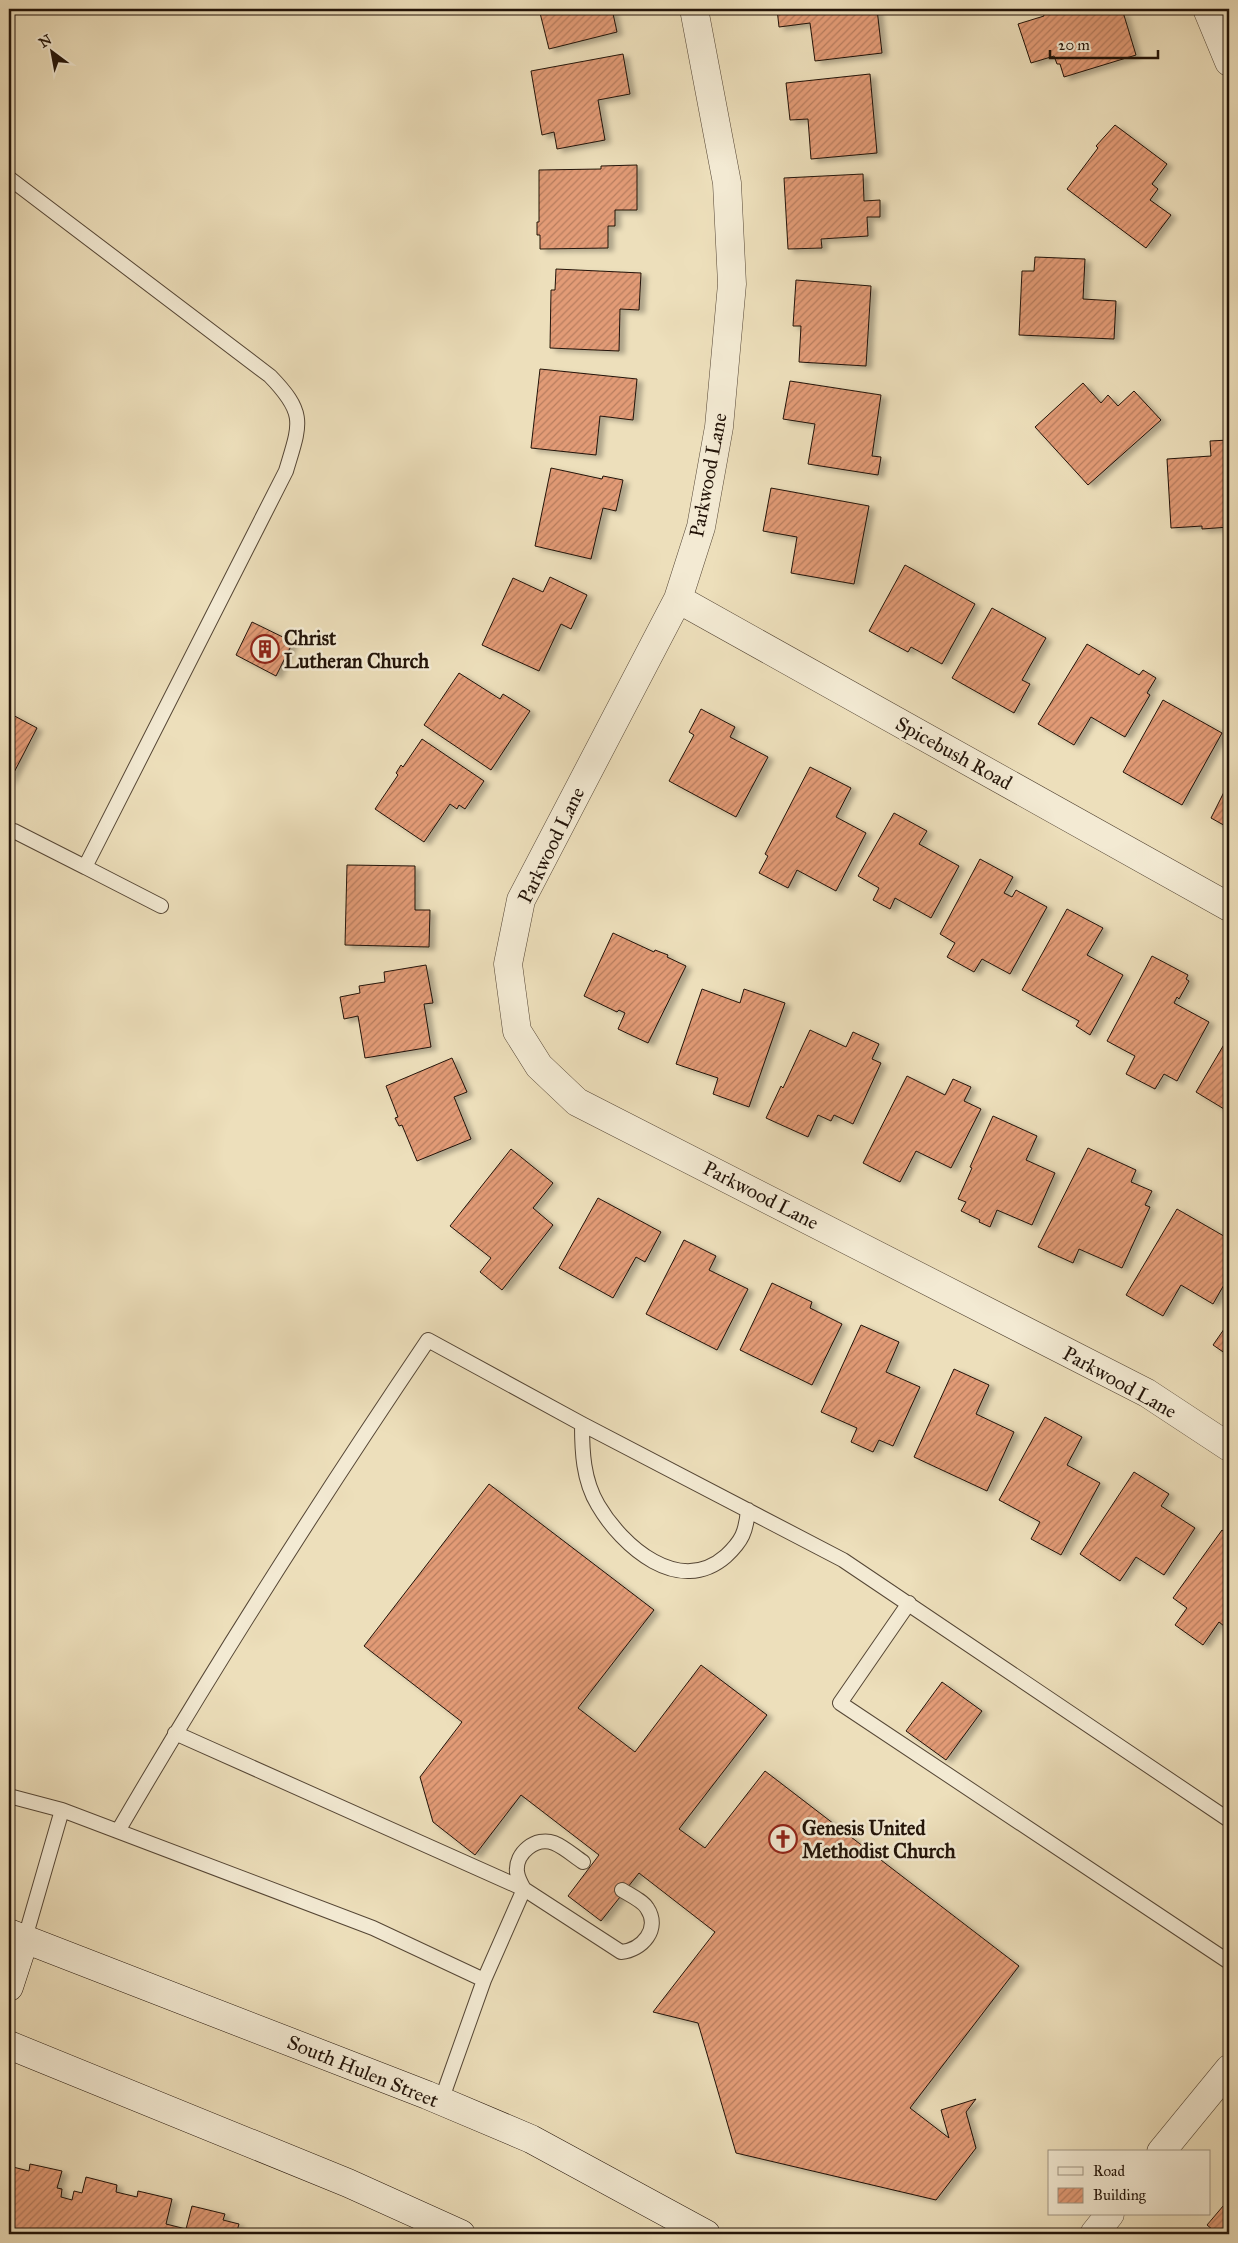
<svg xmlns="http://www.w3.org/2000/svg" width="1238" height="2243" font-family="'IM FELL Great Primer',serif">
<style>
.building{fill:url(#building-hatch);stroke:#221308;filter:url(#shadow)}
.lines{fill:none;stroke-linecap:round;stroke-linejoin:round}
.lane-casing{stroke:#554635;stroke-width:16}
.street-casing{stroke:#554635;stroke-width:29}
.secondary-casing{stroke:#221308;stroke-width:29}
.lane{stroke:#f3ead3;stroke-width:14}
.street{stroke:#f3ead3;stroke-width:28}
.secondary{stroke:#f3ead3;stroke-width:28}
.labels{text-anchor:middle;dominant-baseline:central;stroke-width:5;stroke-linejoin:round;paint-order:stroke}
.street-label{font-size:20px;fill:#221308;stroke:#f3ead3}
.poi-label{font-size:20px;font-weight:bold;fill:#221308;stroke:#f3ead3;text-anchor:start}
</style>
<defs>
<pattern id="building-hatch" width="6" height="6" patternUnits="userSpaceOnUse" patternTransform="scale(1.25)"><rect width="6" height="6" fill="#e29b76"/><path d="M-1 1l2-2M0 6l6-6M5 7l2-2" fill="none" stroke="#b77d5f"/></pattern>
<filter id="shadow"><feDropShadow dx="5.5" dy="3" stdDeviation="2.5" flood-color="#0004"/></filter>
</defs>
<rect width="100%" height="100%" fill="#eddfbb"/>
<filter id="stains"><feTurbulence type="fractalNoise" baseFrequency=".004" numOctaves="4"/><feColorMatrix values="0 0 0 0 .2 0 0 0 0 .09 0 0 0 0 .02 0 0 0 .5 -.17"/></filter>
<radialGradient id="worn" r=".72"><stop offset=".6" stop-color="#630" stop-opacity="0"/><stop offset="1" stop-color="#630" stop-opacity=".3"/></radialGradient>
<path class="building" d="M539 9H612L617 32 549 49Z
M777 9H877L882 53 815 61 810 23 779 27Z
M1042 9H1115L1117 14 1123 12 1136 55 1064 77 1060 64H1057L1054 56 1031 63 1018 24 1044 16Z
M623 54 630 94 598 100 605 140 557 149 554 132 542 135 531 71Z
M870 74 877 153 811 159 808 119 790 120 786 83Z
M1115 125 1167 164 1152 184 1158 189 1150 200 1171 215 1146 248 1067 189 1098 148 1096 146Z
M637 165V210H615V226H608V248L540 249V235H537V222H539V170L601 169V166Z
M863 174 864 201 880 200V217H867L868 236 821 239 822 248 788 249 784 178Z
M1035 257 1085 259 1083 299 1116 301 1114 339 1019 335 1022 271H1034Z
M556 269 641 273 639 310 620 309 619 351 550 348 551 290H555Z
M796 280 871 286 866 366 799 362 801 326H793Z
M540 369 637 379 633 420 600 416 596 455 531 448Z
M790 381 881 395 872 456 881 457 878 475 808 464 815 424 783 419Z
M1083 383 1101 403 1108 395 1118 406 1134 391 1161 420 1088 485 1035 427Z
M1229 440V527L1202 529V526L1171 528 1167 459 1211 456 1210 441Z
M551 468 602 479 603 476 623 480 616 511 603 508 591 559 535 546Z
M771 488 869 506 854 584 791 573 797 537 763 531Z
M905 565 975 604 942 664 911 647 908 652 869 631Z
M550 577 587 595 571 629 561 624 539 671 482 645 513 578 543 592Z
M992 608 1046 638 1022 680 1030 684 1014 713 952 678Z
M252 622 293 642 276 676 236 655Z
M1087 644 1139 675 1143 670 1156 678 1147 693 1150 695 1125 737 1091 717 1074 745 1038 724Z
M459 673 500 699 503 694 530 711 491 770 424 725Z
M1163 700 1222 733 1182 805 1123 772Z
M701 709 735 727 730 737 768 757 736 817 669 781 694 735 689 732Z
M9 713 37 728 9 782Z
M422 739 484 781 465 809 459 805 457 809 450 804 424 842 375 809 398 775 396 773 401 765 403 767Z
M810 767 851 788 836 817 866 833 836 891 797 870 788 888 759 873 768 856 765 854Z
M1226 788 1229 790V828L1211 818Z
M894 813 927 831 919 844 959 866 931 918 895 898 890 909 873 900 879 888 858 876Z
M980 859 1013 877 1004 893 1012 897 1016 890 1047 907 1010 974 982 959 974 972 947 957 955 943 940 934Z
M347 865 415 866V910H430L429 947 345 945Z
M1067 909 1103 928 1087 955 1123 975 1090 1035 1076 1026 1079 1021 1022 990Z
M613 933 654 952 655 950 668 955 667 957 686 966 648 1043 618 1029 625 1013 619 1010 617 1012 584 996Z
M1152 956 1188 975 1186 979 1189 981 1179 999 1177 997 1174 1003 1209 1022 1177 1081 1164 1074 1155 1089 1126 1074 1135 1056 1107 1041Z
M426 965 433 1003 424 1004 431 1047 365 1058 358 1016 344 1019 340 997 360 993 359 986 385 982 384 972Z
M702 989 740 1003 744 989 785 1003 749 1107 713 1094 718 1078 676 1064Z
M810 1030 846 1047 853 1032 879 1044 872 1059 881 1063 853 1124 834 1115 831 1121 818 1115 808 1137 766 1118 781 1086 783 1088Z
M1229 1036V1112L1196 1092Z
M452 1058 467 1092 454 1097 471 1139 417 1161 402 1125 399 1126 395 1118 398 1117 386 1086Z
M907 1076 945 1095 953 1079 971 1087 964 1101 981 1109 951 1168 916 1151 900 1182 863 1163Z
M993 1116 1037 1136 1026 1160 1055 1173 1032 1225 997 1210 990 1227 979 1222 980 1220 961 1211 966 1202 958 1199 972 1168 970 1167Z
M1088 1148 1136 1170 1131 1182 1152 1191 1145 1205 1150 1207 1122 1268 1079 1249 1073 1263 1038 1247Z
M511 1149 553 1183 533 1208 553 1225 502 1290 480 1272 491 1258 450 1226Z
M598 1198 661 1232 645 1262 636 1257 613 1298 559 1268Z
M1177 1209 1229 1239V1276L1213 1304 1181 1285 1163 1316 1126 1295Z
M684 1240 716 1256 709 1270 748 1289 717 1350 646 1314Z
M772 1283 812 1302 810 1308 842 1324 812 1385 740 1350Z
M1229 1322V1356L1213 1345Z
M861 1325 899 1342 886 1372 920 1387 893 1446 879 1440 873 1452 851 1442 857 1428 821 1412Z
M954 1369 989 1385 976 1414 1014 1432 987 1491 914 1457Z
M1045 1417 1082 1437 1067 1465 1100 1483 1061 1555 1031 1539 1040 1522 999 1500Z
M1134 1472 1169 1494 1161 1506 1195 1528 1164 1575 1136 1557 1120 1581 1080 1554Z
M489 1484 654 1610 578 1708 635 1752 701 1665 767 1715 679 1829 705 1848 765 1771 1019 1966 910 2108 949 2138 941 2110 976 2099 966 2112 976 2148 936 2200 736 2153 698 2023 653 2012 715 1932 639 1873 601 1921 568 1896 599 1855 521 1795 475 1855 433 1822 420 1777 462 1722 364 1646Z
M1222 1530 1229 1535V1630L1219 1622 1203 1645 1175 1625 1187 1608 1173 1598Z
M942 1682 982 1711 946 1760 906 1731Z
M30 2164 62 2171 57 2188 62 2189 61 2197 72 2200 74 2191 82 2193 86 2177 117 2185 116 2192 137 2197 138 2191 172 2199 166 2224 186 2229 192 2206 225 2214 223 2220 239 2224 236 2234H9V2201L12 2189 9 2188V2186L13 2167 29 2171Z
M1229 2199V2234H1209L1213 2230 1207 2225Z"/>
<g class="lines">
<defs>
<path id="lane" d="M9 178 270 376C307 414 300 424 286 471L85 867 14 831
M85 867 161 906
M582 1424C582 1451 583 1480 598 1505 622 1546 679 1597 726 1556 742 1541 746 1532 748 1510
M909 1603 840 1703 1229 1962
M175 1733 524 1889 621 1952C642 1950 661 1929 647 1908 643 1901 630 1895 622 1890
M9 1796 62 1810 25 1938
M62 1810 373 1928 484 1980 441 2101
M118 1831C216 1663 320 1500 428 1340L582 1424 843 1560 1229 1820
M484 1980 524 1889C521 1884 518 1879 517 1872 515 1853 536 1836 554 1843 564 1847 574 1856 583 1862"/>
<path id="street" d="M694 9 727 183 732 284 719 427 701 527 678 599 521 900 508 964 517 1031 539 1066 577 1102 1147 1393 1229 1447
M1207 9 1229 62
M678 599 1229 907
M1161 2152 1229 2069
M1094 2234 1110 2214"/>
<path id="secondary" d="M9 1933 427 2095 531 2139 706 2234
M9 1987 25 1938
M9 2045 348 2183 461 2234"/>
</defs>
<use href="#lane" class="lane-casing"/>
<use href="#street" class="street-casing"/>
<use href="#secondary" class="secondary-casing"/>
<use href="#lane" class="lane"/>
<use href="#street" class="street"/>
<use href="#secondary" class="secondary"/>
</g>
<defs>
<symbol id="building-ring" viewBox="-11 -11 22 22"><circle r="9.5" fill="#f3ead3" stroke="#8f2418" stroke-width="1.5"/><path d="M-4-6H4V6H1V3H-1V6H-4ZM-2.5-4.3h1.7v1.8h-1.7ZM.8-4.3h1.7v1.8H.8ZM-2.5-1h1.7V.8h-1.7ZM.8-1h1.7V.8H.8Z" fill="#8f2418"/></symbol>
<symbol id="church-ring" viewBox="-11 -11 22 22"><circle r="9.5" fill="#f3ead3" stroke="#8f2418" stroke-width="1.5"/><path d="M-1.2-6h2.4v3.5h3.3v2.4h-3.3V6h-2.4V-.1h-3.3v-2.4h3.3Z" fill="#8f2418"/></symbol>
</defs>
<g fill-rule="evenodd">
<use href="#building-ring" x="249" y="633" width="32" height="32"/>
<use href="#church-ring" x="767" y="1823" width="32" height="32"/>
</g>
<g class="labels">
<g class="street-label">
<text transform="translate(708 475) rotate(-79)">Parkwood Lane</text>
<text transform="translate(954 753) rotate(29)">Spicebush Road</text>
<text transform="translate(551 845) rotate(-64)">Parkwood Lane</text>
<text transform="translate(761 1195) rotate(27)">Parkwood Lane</text>
<text transform="translate(1120 1382) rotate(29)">Parkwood Lane</text>
<text transform="translate(363 2071) rotate(22)">South Hulen Street</text>
</g>
<g class="poi-label">
<text x="284" y="638">Christ<tspan x="284" dy="23">Lutheran Church</tspan></text>
<text x="802" y="1828">Genesis United<tspan x="802" dy="23">Methodist Church</tspan></text>
</g>
</g>
<rect width="1238" height="2243" fill="none" stroke="#eddfbb" stroke-width="30"/>
<rect x="10" y="10" width="1218" height="2223" fill="none" stroke="#221308" stroke-width="2.5"/>
<rect x="15" y="15" width="1208" height="2213" fill="none" stroke="#221308"/>
<rect x="1048" y="2150" width="162" height="65" fill="#f3ead3" stroke="#9f9482"/>
<rect x="1058" y="2167" width="25" height="8" fill="#f3ead3" stroke="#9f9482"/>
<text x="1093" y="2176" font-size="15" fill="#221308">Road</text>
<rect x="1058" y="2188" width="25" height="15" fill="url(#building-hatch)" stroke="#9f9482"/>
<text x="1093" y="2200" font-size="15" fill="#221308">Building</text>
<g transform="translate(52 52) rotate(328)" stroke="#f3ead3" stroke-width="4" paint-order="stroke">
<path d="M0-4L9 19L0 12L-9 19Z" fill="#221308"/>
<text y="-8" font-size="14" font-weight="bold" text-anchor="middle" fill="#221308">N</text>
</g>
<path d="M1050 50v8h108v-8" fill="none" stroke="#221308" stroke-width="2.5"/>
<text x="1058" y="50" font-size="15" fill="#221308" stroke="#f3ead3" stroke-width="4" paint-order="stroke">20 m</text>
<rect width="100%" height="100%" filter="url(#stains)"/>
<rect width="100%" height="100%" fill="url(#worn)"/>
</svg>
